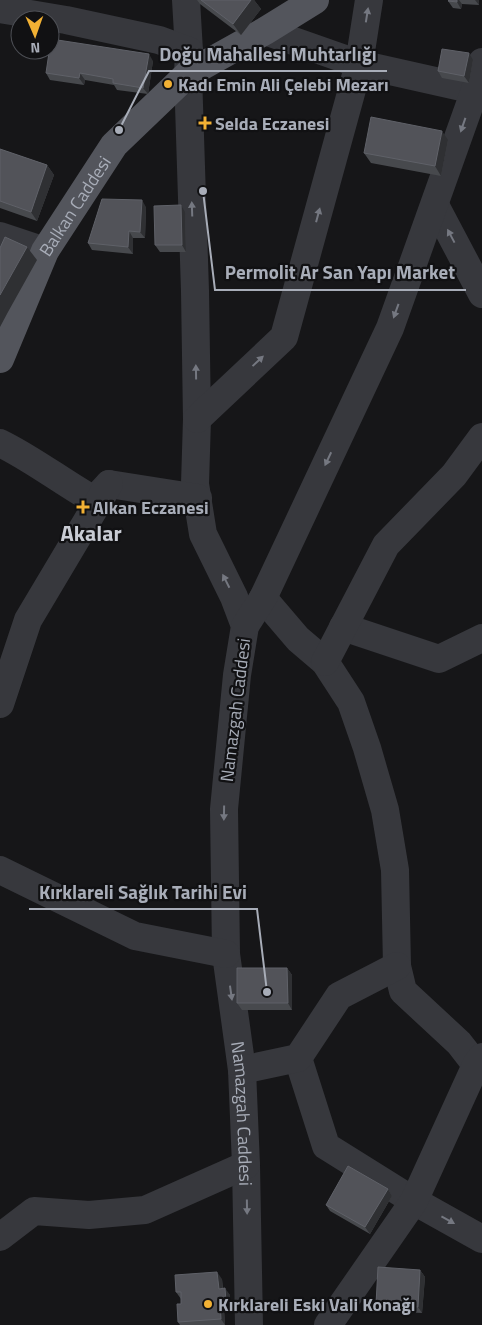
<svg xmlns="http://www.w3.org/2000/svg" width="482" height="1325" font-family="'Titillium Web',sans-serif">
<style>
.lines{fill:none;stroke-linecap:round;stroke-linejoin:round}
.minor{stroke:#37383d;stroke-width:28}
.major{stroke:#53555c;stroke-width:28}
.wall{fill:#47494d}
.shaded-wall{fill:#2f3033}
.building{fill:#525359;stroke:#5f6168}
.oneway{fill:#757881}
.poi-dot{fill:#f2b134;stroke:#111113;stroke-width:2}
.labels{text-anchor:middle;dominant-baseline:central;stroke-width:4.5;stroke-linejoin:round;paint-order:stroke}
.poi-label{font-size:18px;font-weight:bold;fill:#a8adb8;stroke:#111113;text-anchor:start}
.street-label{font-size:18px;fill:#a8adb8;stroke:#111113}
.district-label{font-size:22px;font-weight:bold;fill:#c9ccd4;stroke:#111113}
.leader{fill:none;stroke:#a8adb8;stroke-width:2}
.callout-dot{fill:#a8adb8;stroke:#111113;stroke-width:2}
.callout-label{font-size:19px;text-anchor:middle;font-weight:bold;fill:#a8adb8;stroke:#111113;stroke-width:4.5;stroke-linejoin:round;paint-order:stroke}
</style>
<rect width="100%" height="100%" fill="#161618"/>
<g class="lines">
<g class="minor">
<path id="s1" d="M186 0 189 51 188 74 195 291 197 419 195 484 203 534 234 597 245 626 237 675 224 809 226 954 242 1070 246 1165 249 1325"/>
<path d="M0 9 66 20 159 40 189 51"/>
<path d="M265 31 359 64 475 90"/>
<path d="M435 205 482 294"/>
<path d="M0 236 45 251"/>
<path d="M197 419 284 337 359 64 369 0"/>
<path d="M0 443C33 459 62 482 94 500L109 484 198 498"/>
<path d="M263 598 298 639 325 662 351 702 367 748 385 810 395 870 397 966 403 991 459 1043 476 1065 482 1070"/>
<path d="M245 626 263 598 390 328 475 90 482 62"/>
<path d="M343 627 439 659 482 638"/>
<path d="M325 662 386 545 454 475 482 437"/>
<path d="M0 704 28 620 109 484"/>
<path d="M0 870 135 936 226 954"/>
<path d="M298 1058 326 1146 414 1201 482 1239"/>
<path d="M242 1070 298 1058 339 996 397 966"/>
<path d="M0 1237 34 1211 89 1215 145 1210 246 1165"/>
<path d="M328 1325 414 1201 476 1065 482 1057"/>
</g>
<path class="major" id="s2" d="M0 359 45 251 114 145 188 74 265 31 315 0"/>
</g>
<path class="wall" d="M197 0H254L261 9 241 35 200 4Z
M449 0H479V5L462 4 461 9 453 8 448 1Z
M473 60 469 83 442 78 438 71Z
M153 61 148 94 117 90 114 85 85 80 84 85 50 80 46 73Z
M448 140 441 176 371 163 364 153Z
M0 149 47 165 54 175 37 221 0 208Z
M146 207 145 238H133V254L92 250 88 243Z
M185 212 186 252H160L155 245Z
M287 968 292 975V1010H242L237 1003Z
M388 1189 392 1196 370 1234 330 1211 326 1205Z
M420 1270 425 1277 422 1313 380 1311 376 1304Z
M222 1279 223 1289 230 1295V1309H224L225 1325H180L178 1322 181 1304V1299L176 1292Z"/>
<path class="shaded-wall" d="M251 0H254L261 9 241 35 233 24Z
M457 0H459L462 4 461 9 457 2Z
M475 0H479V5Z
M469 53 473 60 469 83 464 76Z
M149 54 153 61 148 94 143 88Z
M80 73 85 80 84 85 79 78Z
M442 131 448 140 441 176 435 166Z
M47 165 54 175 37 221 31 212Z
M142 200 146 207 145 238 140 232Z
M181 205 185 212 186 252 182 245Z
M129 231 133 238V254L128 247Z
M27 247 37 260 8 312 0 327V295Z
M287 968 292 975V1010L288 1003Z
M388 1189 392 1196 370 1234 365 1227Z
M420 1270 425 1277 422 1313 418 1307Z
M217 1272 222 1279 223 1296 219 1289Z
M225 1288 230 1295V1309L226 1302Z
M220 1302 224 1309 225 1325 221 1319Z"/>
<path class="building" d="M201 0H251L233 24Z
M449 0H457V2L448 1Z
M51 39 149 54 143 88 113 83V79L80 73 79 78 46 73Z
M442 49 469 53 464 76 438 71Z
M371 117 442 131 435 166 364 153Z
M0 149 47 165 31 212 0 201Z
M102 199 142 200 140 232 129 231 128 247 88 243Z
M181 205 182 245H155L154 206Z
M5 237 27 247 0 295V248Z
M237 968H287L288 1003H237Z
M348 1166 388 1189 365 1227 326 1205Z
M378 1267 420 1270 418 1307 376 1304Z
M217 1272 219 1289 225 1288 226 1302H220L221 1319 178 1322 177 1304H181V1292H176L175 1275Z"/>
<defs><path id="oneway-solid" d="M-6-.8H1V-3.2L6.5 0L1 3.2V.8H-6Z" transform="scale(1.25)"/></defs>
<g class="oneway">
<use href="#oneway-solid" transform="translate(367 15) rotate(-81)"/>
<use href="#oneway-solid" transform="translate(463 125) rotate(109)"/>
<use href="#oneway-solid" transform="translate(192 209) rotate(-92)"/>
<use href="#oneway-solid" transform="translate(318 215) rotate(-75)"/>
<use href="#oneway-solid" transform="translate(451 236) rotate(-118)"/>
<use href="#oneway-solid" transform="translate(396 311) rotate(110)"/>
<use href="#oneway-solid" transform="translate(258 361) rotate(-43)"/>
<use href="#oneway-solid" transform="translate(196 372) rotate(-91)"/>
<use href="#oneway-solid" transform="translate(328 459) rotate(115)"/>
<use href="#oneway-solid" transform="translate(226 581) rotate(-117)"/>
<use href="#oneway-solid" transform="translate(224 813) rotate(91)"/>
<use href="#oneway-solid" transform="translate(231 993) rotate(82)"/>
<use href="#oneway-solid" transform="translate(247 1207) rotate(89)"/>
<use href="#oneway-solid" transform="translate(448 1220) rotate(29)"/>
</g>
<g class="poi-dot">
<circle cx="168" cy="84" r="5"/>
<path d="M202.5 115.5h5v5h5v5h-5v5h-5v-5h-5v-5h5z"/>
<path d="M80.5 499.5h5v5h5v5h-5v5h-5v-5h-5v-5h5z"/>
<circle cx="208" cy="1304" r="5"/>
</g>
<g class="labels">
<g class="poi-label">
<text x="178" y="84">Kadı Emin Ali Çelebi Mezarı</text>
<text x="215" y="123">Selda Eczanesi</text>
<text x="93" y="507">Alkan Eczanesi</text>
<text x="218" y="1304">Kırklareli Eski Vali Konağı</text>
</g>
<g class="street-label">
<text stroke="none"><textPath href="#s2" startOffset="171">Balkan Caddesi</textPath></text>
<text transform="translate(235 710) rotate(-83)">Namazgah Caddesi</text>
<text stroke="none"><textPath href="#s1" startOffset="1126">Namazgah Caddesi</textPath></text>
</g>
<g class="district-label">
<text x="91" y="533">Akalar</text>
</g>
</g>
<path class="leader" d="M119 130L149 71H387M203 191L215 290H466M267 992L257 909H29"/>
<g class="callout-dot">
<circle cx="119" cy="130" r="5"/>
<circle cx="203" cy="191" r="5"/>
<circle cx="267" cy="992" r="5"/>
</g>
<g class="callout-label">
<text x="268" y="61">Doğu Mahallesi Muhtarlığı</text>
<text x="340" y="279">Permolit Ar San Yapı Market</text>
<text x="143" y="899">Kırklareli Sağlık Tarihi Evi</text>
</g>
<g transform="translate(35 35) rotate(178)"><circle r="24" fill="#111113" stroke="#4d4f55"/>
<path d="M0-4L9 19L0 12L-9 19Z" fill="#f2b134"/>
<text y="-8" font-size="14" font-weight="bold" text-anchor="middle" fill="#a8adb8">N</text>
</g>
</svg>
